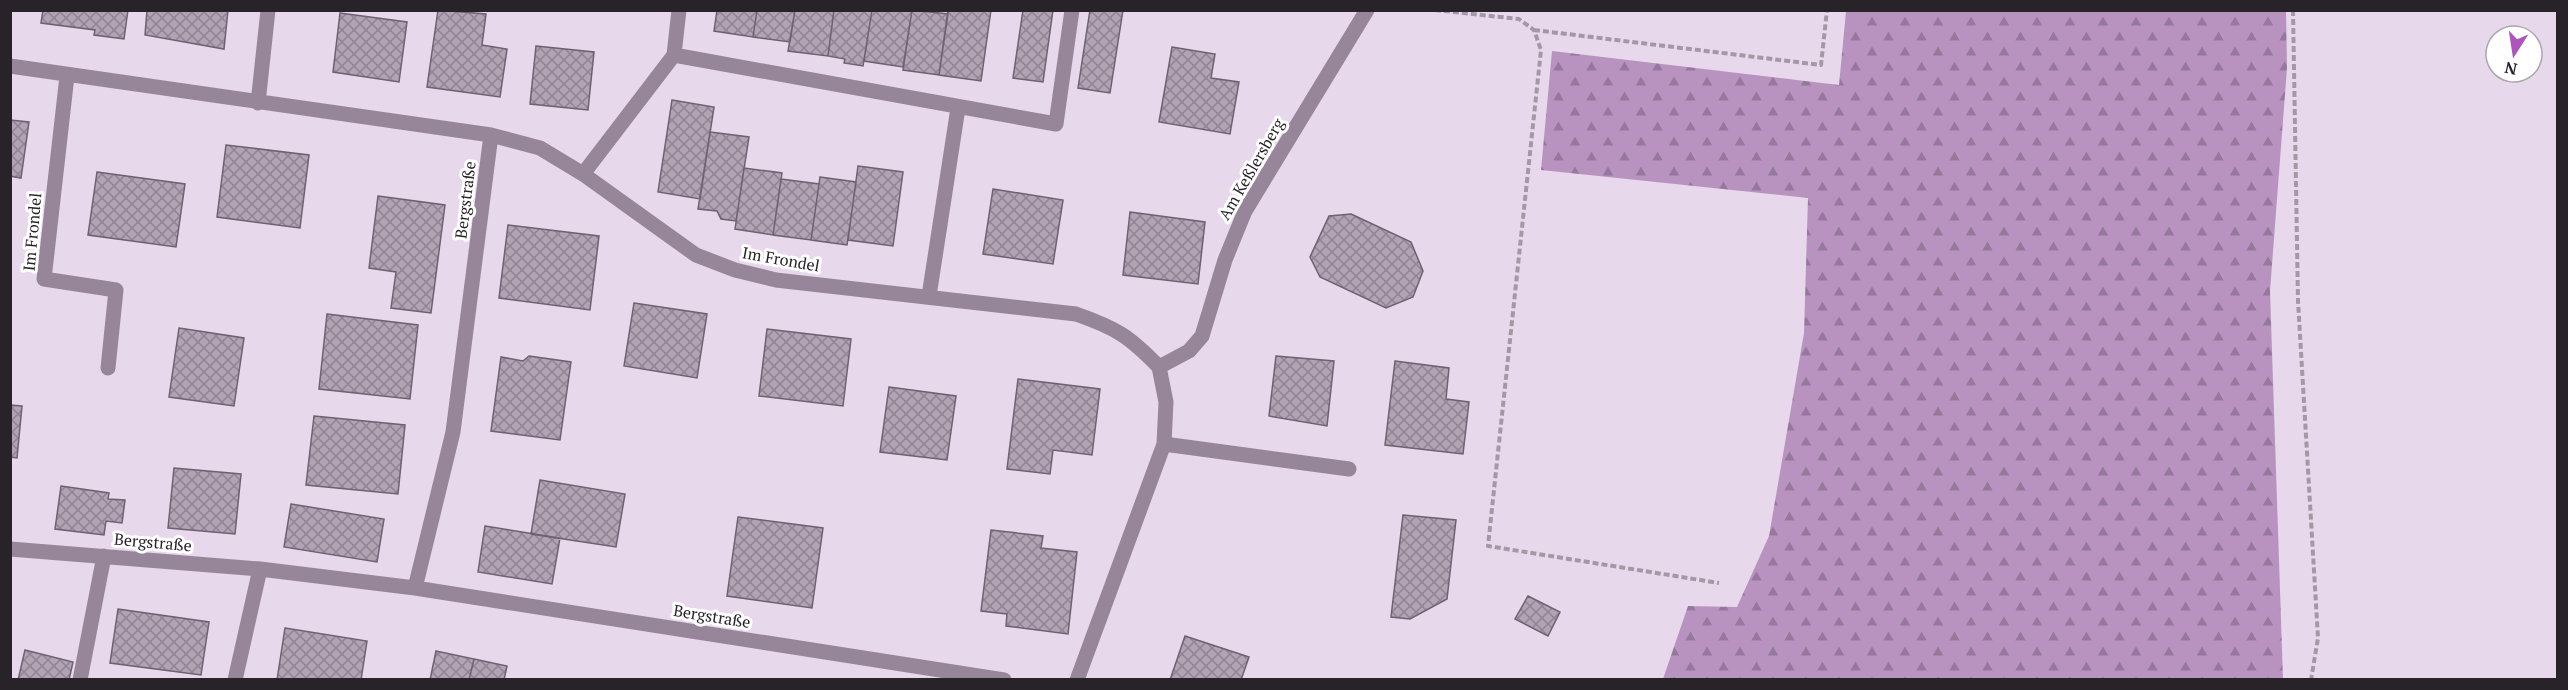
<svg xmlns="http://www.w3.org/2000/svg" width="2568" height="690" font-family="'PT Serif',serif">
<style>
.forest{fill:url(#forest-firs)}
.building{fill:url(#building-cross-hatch);stroke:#6f6171;stroke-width:1.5}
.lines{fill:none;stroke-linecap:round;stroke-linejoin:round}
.path{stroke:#a498a7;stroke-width:4;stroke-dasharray:6 3;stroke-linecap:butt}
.minor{stroke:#97869a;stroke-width:15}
.labels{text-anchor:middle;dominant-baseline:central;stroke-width:6;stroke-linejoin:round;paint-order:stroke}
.street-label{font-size:16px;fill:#282229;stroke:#fff}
</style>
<defs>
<pattern id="forest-firs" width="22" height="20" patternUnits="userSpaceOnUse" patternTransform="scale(1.5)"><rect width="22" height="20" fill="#b993c0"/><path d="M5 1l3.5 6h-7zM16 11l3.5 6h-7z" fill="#96789c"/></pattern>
<pattern id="building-cross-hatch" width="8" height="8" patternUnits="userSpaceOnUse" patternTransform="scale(1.5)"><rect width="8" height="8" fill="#b1a2b4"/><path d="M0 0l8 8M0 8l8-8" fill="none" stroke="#908492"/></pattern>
</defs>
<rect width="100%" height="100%" fill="#e8d8eb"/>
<path class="forest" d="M1846 11H2286L2287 68 2270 291 2283 679H1663L1688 606 1737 607 1769 536 1804 333 1808 198 1541 170 1552 51 1839 85Z"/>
<path class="building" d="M43 10H128L124 39 94 35 95 30 41 23Z
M147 10H228L224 49 145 35Z
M438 10 486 14 482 45 507 49 500 97 427 87Z
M717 10H757L753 37 714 31Z
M757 10H795L790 42 753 37Z
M795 10H834L828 56 788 51Z
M834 10H872L863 66 844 63 845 59 828 56Z
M872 10H912L903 67 864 61Z
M912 10 948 14 939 75 903 70Z
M948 10H991L981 81 939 75Z
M1023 10H1053L1043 82 1013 78Z
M1090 10H1123L1110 93 1078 88Z
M340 13 407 22 399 82 333 72Z
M536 46 594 52 588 110 530 104Z
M1172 47 1215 54 1211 78 1239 82 1230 134 1159 122Z
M672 100 714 107 700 199 658 192Z
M10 120 29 122 21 178 10 176Z
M710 132 749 137 736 221 721 219 717 211 698 209Z
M226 145 309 155 300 228 217 217Z
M858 166 903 172 893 246 848 240Z
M744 168 782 173 773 235 735 229Z
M97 172 185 184 176 247 88 235Z
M820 177 856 182 847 245 811 240Z
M781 179 819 184 811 240 773 235Z
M993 189 1063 200 1053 264 983 254Z
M378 196 445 205 431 313 391 308 396 272 369 268Z
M1130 212 1205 222 1198 284 1123 275Z
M1351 214 1411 242 1423 271 1413 297 1386 308 1320 277 1310 257 1329 216Z
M508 225 599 236 590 310 499 298Z
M634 303 707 314 697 378 624 366Z
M327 314 418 325 410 399 319 389Z
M179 328 244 338 234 406 169 397Z
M767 329 851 339 843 406 759 396Z
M529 356 571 362 560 440 491 431 501 357 523 361Z
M1276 356 1334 361 1327 426 1269 416Z
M1395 361 1449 368 1446 399 1469 402 1463 454 1385 445Z
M1018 379 1100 389 1092 455 1053 450 1050 474 1007 469Z
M889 387 956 396 947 460 880 452Z
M10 405 22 406 17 458 10 457Z
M314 416 405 425 398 494 306 485Z
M174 468 241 474 235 534 168 528Z
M540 480 625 494 616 547 531 534Z
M61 486 109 493 108 499 125 500 122 523 106 521 104 535 55 529Z
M291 504 384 519 377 562 284 547Z
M1403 515 1456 520 1447 599 1410 619 1391 617Z
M738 517 823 528 812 608 727 596Z
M485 526 560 538 552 584 478 572Z
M991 530 1043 536 1041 548 1077 552 1068 634 1006 626 1007 614 981 611Z
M1528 596 1560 612 1548 636 1515 619Z
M118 609 209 622 201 675 110 663Z
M285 628 367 641 361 680H277Z
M1185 636 1249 657 1241 680H1170Z
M25 650 73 662 69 680H18Z
M436 651 474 659 469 680H430Z
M474 659 507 666 504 680H469Z"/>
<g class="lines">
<path class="path" d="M1435 10 1519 19 1534 30 1541 50 1488 546 1719 583
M2293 10 2298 301 2318 638 2311 680
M1534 30 1821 65 1827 10"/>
<path class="minor" d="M674 55 1056 124 1072 10
M10 66 491 135 540 148 583 174 696 255 735 270 776 280 1076 314C1116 328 1129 336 1159 367
M67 76 44 279 116 290 108 368
M258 103 268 10
M491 135 453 432 415 588 1004 680
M583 174 674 55 679 10
M929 296 958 108
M1164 444 1349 469
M10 549 260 569 415 588
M80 680 104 556
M235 680 260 569
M1077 680 1164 444 1166 402 1159 367 1189 351 1202 336 1225 260 1245 211 1367 10"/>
</g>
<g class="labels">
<g class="street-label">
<text transform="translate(1251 169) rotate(-60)">Am Keßlersberg</text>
<text transform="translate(465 200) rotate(-83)">Bergstraße</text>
<text transform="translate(32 232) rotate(-85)">Im Frondel</text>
<text transform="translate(781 259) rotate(10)">Im Frondel</text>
<text transform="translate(153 542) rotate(5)">Bergstraße</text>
<text transform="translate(712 616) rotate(9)">Bergstraße</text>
</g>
</g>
<rect width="2568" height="690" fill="none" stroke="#282229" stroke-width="24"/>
<g transform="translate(2514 54) rotate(192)"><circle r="28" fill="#ffffff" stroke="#a9a7a9" stroke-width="1.5"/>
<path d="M0-4.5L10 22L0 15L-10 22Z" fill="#ae54bf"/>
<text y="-9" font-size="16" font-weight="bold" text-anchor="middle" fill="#282229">N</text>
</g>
</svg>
